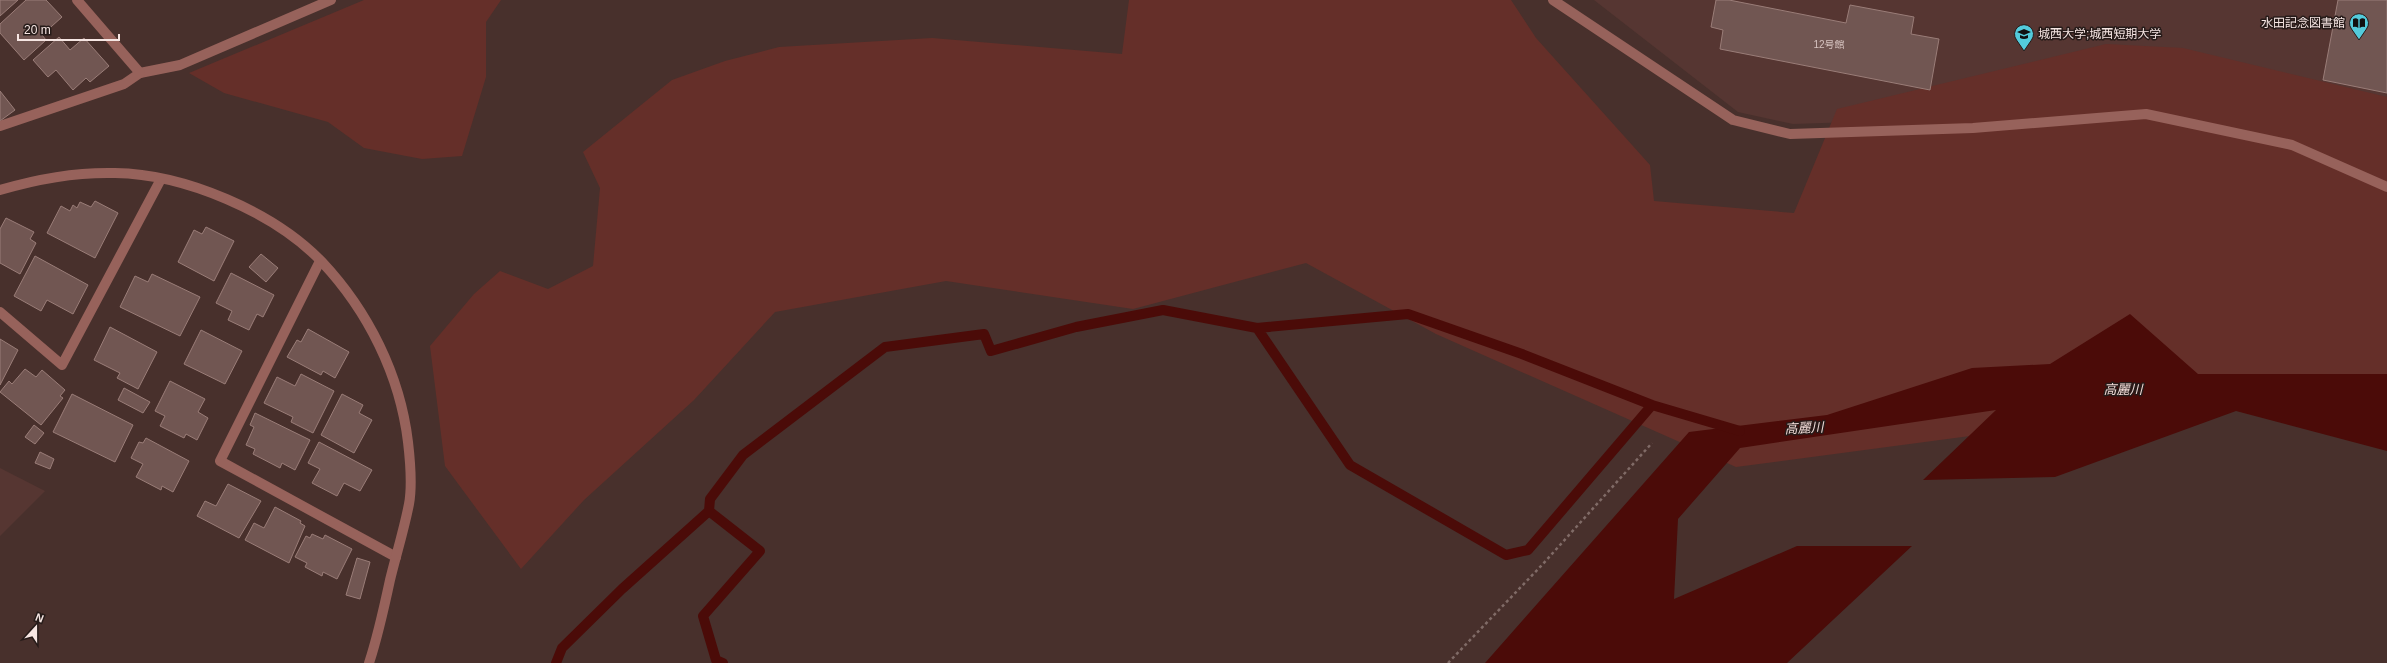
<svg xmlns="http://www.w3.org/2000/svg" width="2387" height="663" font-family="Helvetica,'Noto Sans JP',sans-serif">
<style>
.built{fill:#563632}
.green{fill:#652f29}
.water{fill:#4b0b08}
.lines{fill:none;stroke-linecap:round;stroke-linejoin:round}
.stream{stroke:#4b0b08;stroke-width:10}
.building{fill:#715652;stroke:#9a7d78}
.path{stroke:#806b67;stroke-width:2.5;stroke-dasharray:3 3;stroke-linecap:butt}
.service{stroke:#97625b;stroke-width:10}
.minor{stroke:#97625b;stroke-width:10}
.tertiary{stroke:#97625b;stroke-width:10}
.labels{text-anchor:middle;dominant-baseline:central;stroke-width:3;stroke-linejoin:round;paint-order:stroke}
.number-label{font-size:10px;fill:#d5c2bf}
.poi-label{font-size:12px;fill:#f6e6e3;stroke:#261b19;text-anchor:end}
.water-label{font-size:13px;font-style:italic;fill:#f1dbd7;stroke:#261b19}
</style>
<rect width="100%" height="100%" fill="#48302c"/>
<path class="built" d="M1594 0H2387V177L1973 118 1793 124 1738 112Z
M0 468 45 491 0 536Z"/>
<path class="green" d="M364 0H501L486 22V77L462 156 422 159 364 148 328 122 224 93 189 73Z
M1129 0H1511L1536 38 1650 165 1654 201 1794 213 1837 109 2106 44 2183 48 2387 97V387L2030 428 1736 467 1436 334 1306 263 1133 309 946 281 775 312 694 400 584 500 521 569 445 466 430 346 474 294 500 271 548 289 593 266 600 188 583 152 672 80 725 61 779 47 932 38 1122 54Z"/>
<path class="water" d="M2130 314 2198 374H2387V451L2236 411 2055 477 1923 480 1996 410 1740 448 1678 519 1674 599 1797 546H1912L1787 663H1485L1689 432 1827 415 1972 368 2050 364Z"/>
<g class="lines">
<path class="stream" d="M1257 328 1408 314 1522 354 1652 405 1740 431
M556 663 562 648 622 589 709 511
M723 663 716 660 703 616 760 551 709 511 710 499 743 455 885 347 984 334 991 351 1076 327 1163 310 1257 328 1350 465 1506 555 1528 550 1652 405"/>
</g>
<path class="building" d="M0 0H18L0 16Z
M26 0H46L62 17 42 35 46 40 24 60 0 33V24Z
M1716 0H1729L1846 23 1850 5 1914 17 1911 34 1939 39 1930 90 1720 49 1723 30 1711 27Z
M2338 0H2387V93L2323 80Z
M59 37 70 50 84 38 109 66 90 82 86 78 73 90 56 70 48 77 33 60Z
M0 91 15 110 0 121Z
M95 201 118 213 95 258 47 233 61 206 70 211 73 205 77 208 80 202 91 207Z
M6 218 34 232 30 239 36 243 20 274 0 263V229Z
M206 227 234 241 214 281 178 262 194 230 202 234Z
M261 254 278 268 266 282 249 267Z
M35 256 88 285 73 314 47 300 41 311 14 296Z
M231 273 274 295 263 317 257 314 249 330 228 320 232 311 216 303Z
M152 274 200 297 180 336 120 307 135 276 148 282Z
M110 327 157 352 138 389 117 378 120 373 94 360Z
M308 329 349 352 335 378 323 371 321 375 287 357 297 340 301 342Z
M201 330 242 351 225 384 184 364Z
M0 339 18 350 0 385Z
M25 369 36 377 42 370 65 390 60 396 63 398 41 425 0 392 9 381 12 384Z
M301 374 334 391 313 433 291 422 293 417 264 403 277 377 295 386Z
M170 381 205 399 198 412 208 418 197 440 186 434 184 438 160 426 165 416 155 411Z
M124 388 150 402 143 413 118 400Z
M72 394 133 425 115 462 53 432Z
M342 394 363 405 359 413 372 420 354 453 321 435Z
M255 413 310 440 295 470 282 463 280 468 253 454 255 449 246 445 254 427 250 425Z
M34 425 44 433 35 444 25 437Z
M146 438 189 461 173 492 162 486 161 490 136 477 143 464 131 458 139 442 143 443Z
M319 442 372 470 360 491 344 483 337 496 312 483 320 469 308 463Z
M40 452 54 459 50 469 35 463Z
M228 484 261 501 239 538 197 516 205 501 216 506Z
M275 507 301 521 300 523 305 526 289 563 245 540 254 523 264 528Z
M312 534 323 539 325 535 352 549 337 579 323 572 322 576 305 567 307 563 295 557 306 536 310 538Z
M357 558 370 562 360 599 346 595Z"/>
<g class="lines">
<path class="path" d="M1448 663 1542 565 1652 443"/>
<path class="service" d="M1553 0 1733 120 1790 134 1973 128 2146 114 2292 145 2387 187
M140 73 180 65 331 0"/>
<path class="minor" d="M0 126 124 84 140 73 77 0
M320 261 220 461 396 557
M0 312 62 365 161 179"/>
<path class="tertiary" d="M0 190C37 179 76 172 115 173 185 174 274 212 322 262 368 311 400 375 408 442 410 459 412 488 409 504 404 530 396 555 390 580 384 608 378 636 369 663"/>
</g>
<defs>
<symbol id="library-pin" viewBox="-11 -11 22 30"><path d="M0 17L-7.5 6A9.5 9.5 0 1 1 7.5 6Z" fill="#53cbdb" stroke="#261b19"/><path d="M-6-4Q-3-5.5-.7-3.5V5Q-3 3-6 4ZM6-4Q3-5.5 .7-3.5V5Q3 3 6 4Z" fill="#111"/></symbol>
<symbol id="university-pin" viewBox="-11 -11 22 30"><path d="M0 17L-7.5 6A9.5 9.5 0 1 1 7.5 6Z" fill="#53cbdb" stroke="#261b19"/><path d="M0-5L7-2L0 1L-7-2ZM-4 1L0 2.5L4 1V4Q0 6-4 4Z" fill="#111"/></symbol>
</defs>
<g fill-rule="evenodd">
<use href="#library-pin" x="2348" y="12" width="22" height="30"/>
<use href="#university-pin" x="2013" y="23" width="22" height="30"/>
</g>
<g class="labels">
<g class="number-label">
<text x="1829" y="44">12号館</text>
</g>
<g class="poi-label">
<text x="2345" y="23">水田記念図書館</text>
<text x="2038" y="34" text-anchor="start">城西大学;城西短期大学</text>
</g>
<g class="water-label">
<text x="2123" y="389">高麗川</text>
<text transform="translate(1804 428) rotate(-3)">高麗川</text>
</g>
</g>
<g transform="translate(36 627) rotate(21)" stroke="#261b19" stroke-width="3" paint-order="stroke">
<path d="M0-3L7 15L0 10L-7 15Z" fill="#f6e6e3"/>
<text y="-6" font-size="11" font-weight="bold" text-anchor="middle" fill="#f6e6e3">N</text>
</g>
<path d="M18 34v6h101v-6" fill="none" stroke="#f6e6e3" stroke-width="2"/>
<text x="24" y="34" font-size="12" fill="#f6e6e3" stroke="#261b19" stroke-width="3" paint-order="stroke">20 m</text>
</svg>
